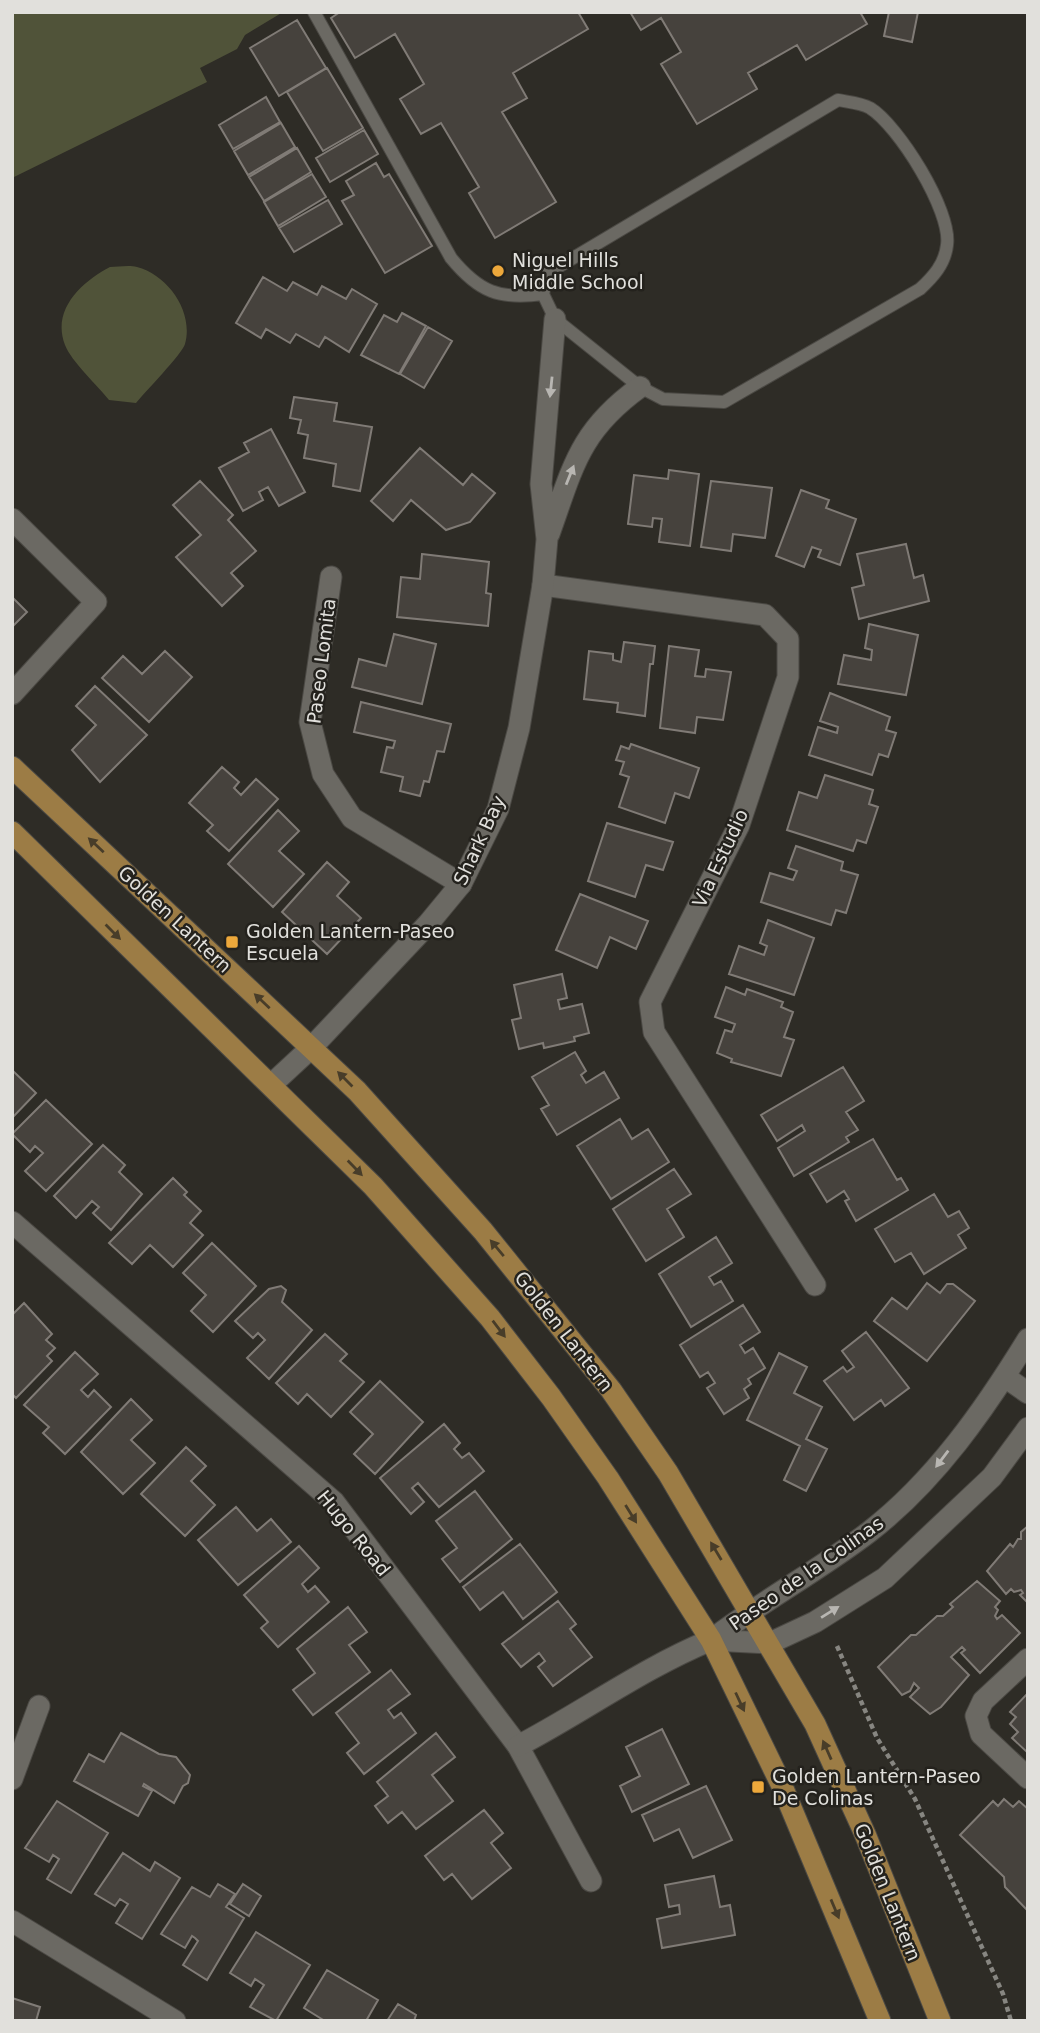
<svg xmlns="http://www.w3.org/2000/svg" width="1040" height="2033" font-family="'DejaVu Sans',sans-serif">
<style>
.green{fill:#505339}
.building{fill:#46423d;stroke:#807b76;stroke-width:2}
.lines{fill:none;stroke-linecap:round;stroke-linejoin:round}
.service-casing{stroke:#4b4944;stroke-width:14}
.minor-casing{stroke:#4b4944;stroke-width:23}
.tertiary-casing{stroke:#4b4944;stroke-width:23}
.secondary-casing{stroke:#4b4944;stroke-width:23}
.primary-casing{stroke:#4b4944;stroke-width:23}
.path{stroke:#878681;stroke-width:4.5;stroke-dasharray:5 3.5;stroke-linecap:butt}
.service{stroke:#6b6963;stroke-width:12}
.minor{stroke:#6b6963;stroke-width:21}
.tertiary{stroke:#6b6963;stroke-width:21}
.secondary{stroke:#6b6963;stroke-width:21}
.primary{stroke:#9c7c45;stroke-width:21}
.oneway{fill:#b8b6b2}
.oneway2{fill:#483d29}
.poi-dot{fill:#eda83b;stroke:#24221d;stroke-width:2.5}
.labels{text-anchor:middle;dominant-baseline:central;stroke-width:5;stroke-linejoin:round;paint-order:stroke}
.poi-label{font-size:19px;fill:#e1e0dc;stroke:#24221d;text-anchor:start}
.street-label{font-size:19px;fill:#e1e0dc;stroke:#24221d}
</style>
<rect width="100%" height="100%" fill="#2e2c26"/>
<path class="green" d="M12 12H283L245 35 237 49 200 68 207 82 12 178Z
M110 267C118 267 129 265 137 267 168 275 194 312 185 344 182 354 145 392 136 403L109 400C98 386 71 361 65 345 51 309 83 281 110 267Z"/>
<path class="building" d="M340 12H578L588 29 513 73 527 98 502 112 556 202 495 238 469 193 479 187 441 123 421 134 400 99 424 84 395 34 355 58 331 18Z
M630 12H860L867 24 806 60 797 45 748 73 757 89 697 124 661 64 681 52 661 18 641 30Z
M889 12H918L912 42 884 36Z
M297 20 326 68 279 96 250 48Z
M327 68 363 128 323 151 287 92Z
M266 97 280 122 233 149 219 125Z
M281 123 295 147 248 175 234 151Z
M364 130 378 154 330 182 316 158Z
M297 148 311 172 264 201 249 177Z
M376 163 384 177 389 174 432 246 385 273 342 201 354 195 346 181Z
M312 174 326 197 278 226 264 202Z
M328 200 342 224 294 252 279 228Z
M263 277 287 291 293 282 317 295 322 286 346 299 352 289 377 304 349 352 325 337 319 347 296 334 290 343 266 329 261 338 236 323Z
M402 313 426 326 399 374 361 355 384 315 397 322Z
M428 327 452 341 424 388 400 374Z
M294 397 337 403 334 421 372 427 360 491 333 486 336 464 304 458 308 435 298 433 301 420 290 418Z
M271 429 305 492 279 506 268 487 259 492 263 500 243 511 219 468 249 452 244 443Z
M420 448 463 485 472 474 495 493 470 522 446 530 411 500 393 521 371 501Z
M669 470 699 474 690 546 659 542 662 519 653 518 652 527 628 524 634 475 668 479Z
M200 481 233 515 228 520 256 551 231 573 243 586 222 606 176 557 201 535 173 505Z
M711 481 772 488 765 538 733 534 731 551 701 547Z
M801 490 829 500 826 508 856 519 840 565 818 557 821 550 812 547 804 567 776 556Z
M906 544 914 578 923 575 929 601 859 619 852 588 864 585 857 554Z
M422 554 489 562 486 593 491 594 488 626 397 617 401 577 420 579Z
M13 598 27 612 12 627V599Z
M869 624 918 635 906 695 838 684 844 655 871 660 872 650 865 648Z
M394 634 436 644 422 704 352 687 359 659 386 666Z
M624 642 655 646 653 664H650L645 716 617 712 618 703 584 699 589 651 613 654V660L621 662Z
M669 646 699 650 695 676 705 677 706 669 731 672 723 720 697 717 695 733 660 728Z
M165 651 192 677 149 722 102 678 123 656 142 674Z
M95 686 147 735 100 782 72 750 96 725 76 706Z
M830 693 890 717 886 730 896 733 888 757 879 754 872 775 809 755 818 727 837 733 838 727 820 721Z
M361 702 451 724 444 752 437 751 429 782 424 781 420 796 400 791 403 777 381 772 387 747 393 748 395 741 354 732Z
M631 744 699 768 689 798 675 793 665 823 619 807 629 777 620 774 624 762 616 760 621 746 629 749Z
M222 767 239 782 234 788 241 795 256 779 278 799 229 851 207 831 213 825 189 803Z
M825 775 873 790 869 804 878 807 866 843 857 840 853 851 787 830 799 792 817 798Z
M278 810 299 831 279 851 304 874 273 907 228 864Z
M607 823 673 842 663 870 646 865 635 897 588 881Z
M796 846 843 862 841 870 858 875 846 913 836 910 831 925 761 902 770 873 793 880 797 871 788 868Z
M327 862 349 882 337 896 361 918 327 954 282 912Z
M580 894 648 921 636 949 610 937 597 968 556 950Z
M768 920 814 938 794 995 729 974 739 946 764 955 767 946 760 943Z
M562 974 567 998 558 1000 560 1009 582 1004 589 1033 574 1037 575 1041 544 1048 543 1043 519 1049 512 1020 521 1018 514 985Z
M726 987 745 995 747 989 783 1002 781 1007 793 1012 784 1037 794 1040 781 1076 731 1062 732 1059 717 1053 725 1030 732 1032 735 1024 715 1017Z
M575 1052 586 1071 581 1075 586 1083 604 1072 619 1098 557 1135 541 1109 549 1105 532 1077Z
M843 1067 864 1101 846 1112 858 1130 846 1137 849 1142 794 1176 778 1148 805 1131 802 1125 777 1141 761 1115Z
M12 1070 36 1093 12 1118Z
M46 1100 92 1144 46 1191 25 1171 43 1153 35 1146 30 1152 12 1134Z
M620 1119 632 1139 648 1129 669 1162 611 1199 577 1146Z
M873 1139 897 1180 901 1178 908 1190 856 1221 845 1201 849 1199 844 1191 827 1202 810 1174Z
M103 1145 125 1165 119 1172 142 1194 111 1230 93 1213 99 1207 92 1201 76 1218 54 1196Z
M674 1169 691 1194 667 1209 684 1237 646 1261 613 1209Z
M173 1178 187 1192 184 1195 201 1211 190 1223 203 1235 173 1267 150 1245 132 1264 109 1243Z
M934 1194 948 1217 959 1211 969 1228 958 1235 966 1248 924 1274 911 1253 895 1262 875 1229Z
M716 1237 732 1263 709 1277 714 1285 721 1281 733 1301 691 1327 659 1274Z
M212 1243 256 1286 213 1332 191 1311 206 1295 183 1273Z
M927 1283 940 1293 947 1284H953L975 1301 927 1361 874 1321 892 1298 907 1309Z
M281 1286 286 1290 282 1302 312 1330 269 1379 247 1358 265 1340 258 1333 253 1338 235 1321 269 1289Z
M24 1303 52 1334 46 1340 55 1348 47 1356 52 1361 16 1398 12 1394V1315Z
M743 1305 760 1332 740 1345 745 1353 753 1348 765 1368 748 1379 751 1384 744 1389 749 1398 724 1414 707 1388 715 1383 708 1372 700 1377 680 1345Z
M866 1332 909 1388 885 1406 881 1400 854 1420 824 1381 843 1367 847 1372 854 1367 842 1351Z
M325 1334 347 1354 340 1361 364 1382 331 1417 307 1394 298 1404 276 1383Z
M75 1352 98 1374 81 1390 88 1397 94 1390 111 1407 65 1454 43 1433 49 1427 24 1405Z
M779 1353 807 1367 794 1393 822 1407 806 1439 827 1449 806 1491 784 1480 800 1446 747 1420Z
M380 1381 423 1422 375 1474 354 1454 373 1434 350 1412Z
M131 1399 152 1420 131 1440 155 1463 123 1494 81 1452Z
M444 1424 460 1443 454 1449 462 1458 469 1453 484 1471 439 1507 418 1483 412 1488 424 1502 411 1514 380 1478Z
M186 1447 206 1466 191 1481 215 1505 185 1536 141 1494Z
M475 1491 512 1539 460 1582 442 1559 457 1548 436 1521Z
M236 1507 257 1531 271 1519 291 1542 238 1585 198 1540Z
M1028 1526V1603L1020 1595 1023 1593 1021 1590 1014 1592 1011 1589 1006 1594 987 1571 1010 1544 1013 1547 1018 1539H1021V1532Z
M520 1544 557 1592 523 1619 503 1592 480 1610 463 1587Z
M299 1546 319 1568 302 1584 308 1592 315 1586 329 1602 278 1647 261 1628 268 1622 244 1595Z
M977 1581 1000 1601 995 1607 998 1610 995 1616 997 1619 1002 1615 1020 1633 980 1673 961 1653 965 1650 962 1647 951 1657 969 1675 941 1707 930 1714 910 1697 919 1688 914 1683 910 1691 902 1695 878 1667 911 1635H916L937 1616H943L953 1607 950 1604Z
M558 1601 576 1624 570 1629 592 1657 553 1686 538 1667 545 1661 539 1653 521 1667 502 1644Z
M348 1607 367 1632 349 1645 370 1672 313 1715 293 1690 315 1673 297 1649Z
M391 1670 410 1694 388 1710 394 1718 401 1713 416 1733 364 1774 347 1753 359 1743 336 1713Z
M1028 1693V1753L1012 1738 1018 1732 1010 1724 1016 1717 1010 1712Z
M662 1729 689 1784 632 1812 620 1786 640 1776 626 1747Z
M121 1733 159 1754 176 1757 190 1775 188 1783 183 1786 174 1803 144 1784 143 1786 152 1791 138 1816 74 1781 89 1754 104 1762Z
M436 1733 455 1757 432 1775 453 1801 416 1829 402 1812 388 1823 375 1806 388 1796 377 1782Z
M706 1786 732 1840 693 1858 679 1829 654 1841 642 1815Z
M1004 1799 1013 1807 1019 1801 1028 1809V1911L1005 1887 1004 1877 960 1835 993 1801 998 1806Z
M57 1801 108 1833 71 1893 47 1879 59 1859 53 1855 49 1862 25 1848Z
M484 1810 503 1833 491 1843 511 1868 472 1899 452 1874 444 1880 425 1856Z
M123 1853 150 1871 155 1862 180 1878 142 1939 116 1923 128 1904 120 1899 115 1906 95 1894Z
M714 1876 720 1907 730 1905 735 1935 662 1948 657 1919 680 1914 679 1905 669 1907 665 1885Z
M218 1884 235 1894 226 1907 244 1918 207 1980 183 1965 198 1941 195 1938 192 1936 185 1948 161 1934 192 1887 210 1897Z
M243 1884 261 1896 249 1916 230 1904Z
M256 1932 310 1965 276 2021 250 2007 264 1985 255 1979 251 1986 230 1973Z
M327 1970 378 2000 366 2021H325L304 2008Z
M12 1998 40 2007 36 2021H12Z
M398 2004 416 2015 414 2021H387Z"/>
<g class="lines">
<defs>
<path id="service" d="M314 12 451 258C479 292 499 300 543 294
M838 100C848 102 861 103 870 108 898 125 952 211 947 245 945 264 933 277 920 289L724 402 663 399 640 387 555 319 543 294 548 273Z"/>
<path id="minor" d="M12 519 96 602 12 694
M331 577 310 722 323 774 352 818 461 884
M543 585 765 615 788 639V677L739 825 650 1002 654 1032 815 1285
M12 1222 334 1502 518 1746 591 1881
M1028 1659 983 1701 976 1716 981 1734 1028 1778
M12 1779 39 1706
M12 1921 175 2021"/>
<path id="tertiary" d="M549 534C573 467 579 431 640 387
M271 1085 312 1047 428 924 461 884 498 809 519 728 543 585 547 539 541 484 555 319
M518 1746C583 1712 643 1668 711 1640"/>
<path id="secondary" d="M1005 1377 1028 1393
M711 1640C762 1601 818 1571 869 1532 935 1481 985 1409 1028 1339
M711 1640 770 1643 815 1622 885 1578 992 1477 1028 1428"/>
<path id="primary" d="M12 767 357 1091 483 1231 611 1390 668 1473 815 1724 865 1834 940 2021
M12 832 373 1186 490 1318 551 1397 608 1478 711 1640 782 1786 880 2021"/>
</defs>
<use href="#service" class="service-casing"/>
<use href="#minor" class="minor-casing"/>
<use href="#tertiary" class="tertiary-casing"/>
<use href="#secondary" class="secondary-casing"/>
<use href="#primary" class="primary-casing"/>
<path class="path" d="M837 1646 877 1738 915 1799 1003 1994 1011 2021"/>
<use href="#service" class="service"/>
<use href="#minor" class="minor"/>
<use href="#tertiary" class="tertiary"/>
<use href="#secondary" class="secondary"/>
<use href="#primary" class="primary"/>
</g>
<defs><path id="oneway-solid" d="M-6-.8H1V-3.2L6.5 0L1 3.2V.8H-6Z" transform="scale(1.75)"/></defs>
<g class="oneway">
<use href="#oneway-solid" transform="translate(551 387) rotate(96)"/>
<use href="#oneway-solid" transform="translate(570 475) rotate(-68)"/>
<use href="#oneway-solid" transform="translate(942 1459) rotate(127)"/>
<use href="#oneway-solid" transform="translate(830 1612) rotate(-32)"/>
</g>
<g class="oneway2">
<use href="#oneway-solid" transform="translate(96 845) rotate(-137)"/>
<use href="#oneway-solid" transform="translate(113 932) rotate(45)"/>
<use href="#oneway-solid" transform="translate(262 1001) rotate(-137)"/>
<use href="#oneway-solid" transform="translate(345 1079) rotate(-135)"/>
<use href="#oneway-solid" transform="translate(355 1168) rotate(46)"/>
<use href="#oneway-solid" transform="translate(497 1248) rotate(-130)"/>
<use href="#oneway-solid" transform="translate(499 1329) rotate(53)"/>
<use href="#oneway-solid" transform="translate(631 1514) rotate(58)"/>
<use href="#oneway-solid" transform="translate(716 1551) rotate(-121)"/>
<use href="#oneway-solid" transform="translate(740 1702) rotate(65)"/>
<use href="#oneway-solid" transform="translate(827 1750) rotate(-114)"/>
<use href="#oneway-solid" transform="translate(835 1909) rotate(67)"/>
</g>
<g class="poi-dot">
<circle cx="498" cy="271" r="7"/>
<rect x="225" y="935" width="14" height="14" rx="3.5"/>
<rect x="751" y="1780" width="14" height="14" rx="3.5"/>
</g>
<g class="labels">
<g class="poi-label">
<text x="512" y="260">Niguel Hills<tspan x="512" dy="22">Middle School</tspan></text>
<text x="246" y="931">Golden Lantern-Paseo<tspan x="246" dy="22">Escuela</tspan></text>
<text x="772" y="1776">Golden Lantern-Paseo<tspan x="772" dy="22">De Colinas</tspan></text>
</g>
<g class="street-label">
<text transform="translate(321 661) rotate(-83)">Paseo Lomita</text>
<text transform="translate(479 840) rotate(-65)">Shark Bay</text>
<text transform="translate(720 858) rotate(-65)">Via Estudio</text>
<text transform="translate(175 919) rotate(43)">Golden Lantern</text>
<text transform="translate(564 1331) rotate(52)">Golden Lantern</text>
<text transform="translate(354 1533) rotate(51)">Hugo Road</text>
<text transform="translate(806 1573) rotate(-35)">Paseo de la Colinas</text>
<text transform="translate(888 1892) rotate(68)">Golden Lantern</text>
</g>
</g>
<rect width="1040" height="2033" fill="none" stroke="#e1e0dc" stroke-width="28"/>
</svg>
